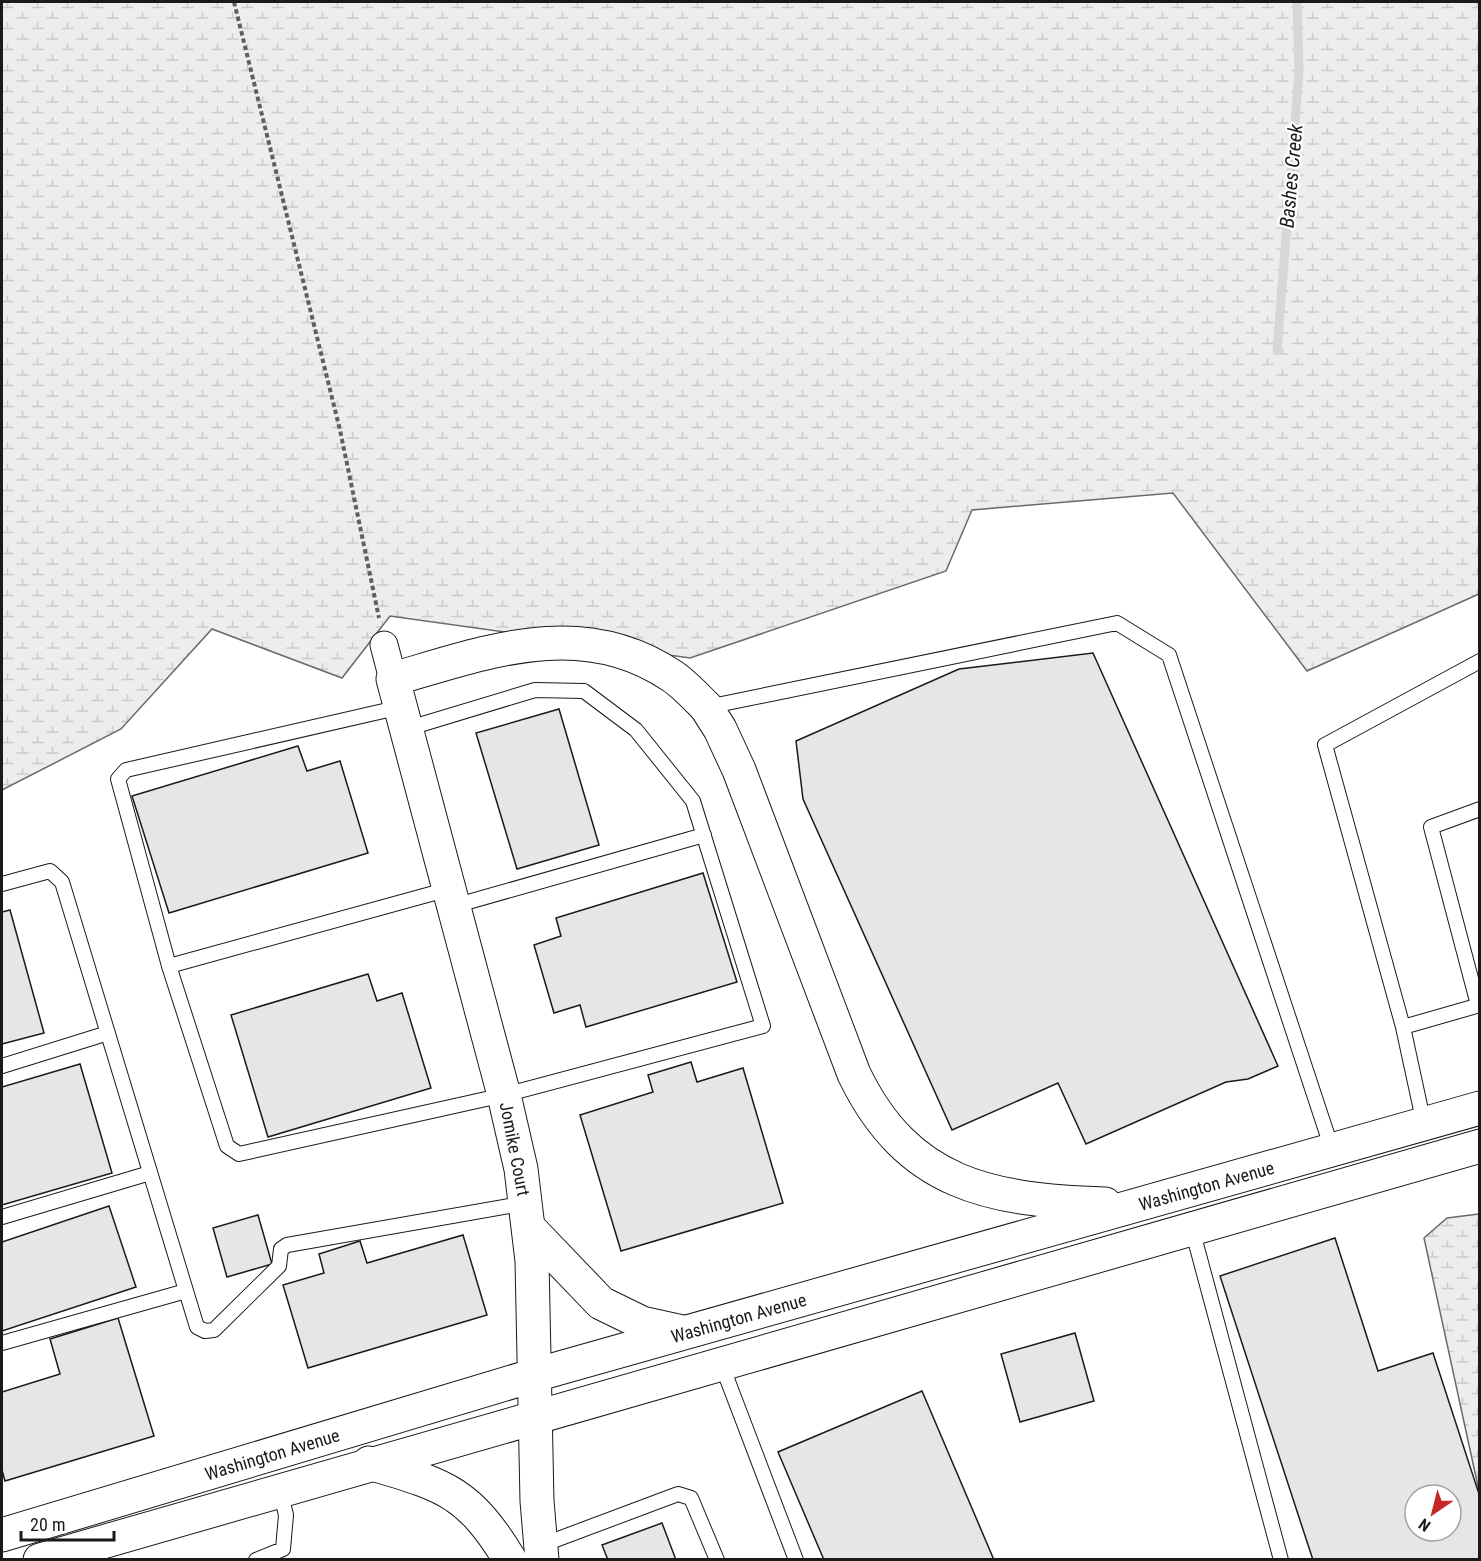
<svg xmlns="http://www.w3.org/2000/svg" width="1481" height="1561" font-family="'Roboto Condensed',sans-serif">
<style>
.wetland{fill:url(#wetland-marsh);stroke:#6a6a6a;stroke-width:1.5}
.lines{fill:none;stroke-linecap:round;stroke-linejoin:round}
.stream{stroke:#d7d7d7;stroke-width:9}
.building{fill:#e6e6e6;stroke:#1a1a1a;stroke-width:1.5;fill-rule:evenodd}
.service-casing{stroke:#1a1a1a;stroke-width:16}
.minor-casing{stroke:#1a1a1a;stroke-width:29}
.tertiary-casing{stroke:#1a1a1a;stroke-width:35}
.primary-casing{stroke:#1a1a1a;stroke-width:35}
.path{stroke:#5f5f5f;stroke-width:4;stroke-dasharray:4.5 3;stroke-linecap:butt}
.service{stroke:#fff;stroke-width:14}
.minor{stroke:#fff;stroke-width:27}
.tertiary{stroke:#fff;stroke-width:33}
.primary{stroke:#fff;stroke-width:33}
.labels{text-anchor:middle;dominant-baseline:central;stroke-width:4.5;stroke-linejoin:round;paint-order:stroke}
.street-label{font-size:18px;fill:#1a1a1a;stroke:#fff}
.water-label{font-size:20px;font-style:italic;fill:#1a1a1a;stroke:#fff}
</style>
<defs>
<pattern id="wetland-marsh" width="20" height="14" patternUnits="userSpaceOnUse" patternTransform="scale(1.5)"><rect width="20" height="14" fill="#ededed"/><path d="M1 5h8M5 5V1M11 12h8M15 12V8" fill="none" stroke="#cbcbcb"/></pattern>
</defs>
<rect width="100%" height="100%" fill="#fff"/>
<path class="wetland" d="M2 2H1479V594L1307 671 1173 493 972 510 946 571 690 658 390 616 342 678 212 629 121 729 2 790Z
M1479 1214H1480L1479 1491 1424 1238 1447 1218Z"/>
<g class="lines">
<path class="stream" d="M1277 351 1299 71 1297 2"/>
</g>
<path class="building" d="M1093 653 1278 1066 1248 1079 1226 1082 1086 1144 1058 1083 952 1130 803 799 796 741 959 669Z
M559 709 599 845 517 869 476 733Z
M298 746 307 771 340 761 368 853 169 913 132 796Z
M703 873 737 982 586 1027 580 1005 554 1013 534 945 561 936 556 918Z
M10 910 44 1033 2 1044V912Z
M368 974 377 1001 402 993 431 1088 268 1137 231 1015Z
M691 1062 697 1082 743 1068 783 1203 621 1251 580 1115 653 1092 648 1075Z
M80 1064 112 1173 2 1205V1087Z
M109 1206 136 1287 2 1331V1242Z
M258 1215 272 1264 227 1277 213 1228Z
M463 1235 487 1315 308 1368 283 1285 324 1273 319 1254 360 1241 367 1263Z
M1335 1238 1378 1371 1433 1353 1480 1497V1560H1313L1220 1276ZM1415 1495H1451V1531H1415Z
M118 1318 154 1436 5 1481 2 1470V1392L60 1374 50 1339Z
M1075 1333 1094 1401 1020 1422 1001 1354Z
M922 1391 994 1560H824L778 1452Z
M662 1523 676 1560H608L602 1545Z"/>
<g class="lines">
<defs>
<path id="service" d="M401 707 126 770 118 779 169 966 227 1146 239 1154 504 1095 763 1026 693 801 636 730 584 691 535 690 406 729
M707 707 1117 623 1169 655 1332 1149
M2 884 50 871 62 882 197 1327 205 1331 214 1330 279 1266 281 1249 287 1245 526 1203
M454 906 704 835
M169 966 449 889
M1478 1005 1431 827 1480 809
M1403 1027 1480 1005
M2 1066 108 1033
M1424 1124 1403 1027 1325 745 1480 661
M2 1217 150 1173
M1192 1229 1281 1560
M2 1343 186 1291
M721 1363 796 1560
M542 1545 678 1494 691 1498 717 1560
M256 1560 283 1549 286 1515 280 1491"/>
<path id="minor" d="M384 645 393 679"/>
<path id="tertiary" d="M542 1560 537 1501 532 1261 521 1169 504 1095 393 679C487 652 582 615 672 676 684 684 695 696 706 707"/>
<g id="primary">
<path d="M706 707 720 729 739 770 854 1074C908 1186 991 1200 1105 1204"/>
<path d="M529 1228 601 1303 642 1323 683 1332"/>
<path d="M369 1463C443 1485 468 1490 510 1560"/>
<path id="s1" d="M2 1535 535 1375 1480 1108"/>
<path d="M40 1560 1480 1146"/>
</g>
</defs>
<use href="#service" class="service-casing"/>
<use href="#minor" class="minor-casing"/>
<use href="#tertiary" class="tertiary-casing"/>
<use href="#primary" class="primary-casing"/>
<path class="path" d="M234 2 340 430 379 618"/>
<use href="#service" class="service"/>
<use href="#minor" class="minor"/>
<use href="#tertiary" class="tertiary"/>
<use href="#primary" class="primary"/>
</g>
<g class="labels">
<g class="street-label">
<text transform="translate(515 1149) rotate(79)">Jomike Court</text>
<text stroke="none"><textPath href="#s1" startOffset="1254">Washington Avenue</textPath></text>
<text stroke="none"><textPath href="#s1" startOffset="768">Washington Avenue</textPath></text>
<text stroke="none"><textPath href="#s1" startOffset="282">Washington Avenue</textPath></text>
</g>
<g class="water-label">
<text transform="translate(1291 176) rotate(-85)">Bashes Creek</text>
</g>
</g>
<rect width="1481" height="1561" fill="none" stroke="#1a1a1a" stroke-width="6"/>
<g transform="translate(1433 1513) rotate(215)"><circle r="28" fill="#ffffff" stroke="#a3a3a3" stroke-width="1.5"/>
<path d="M0-4.5L10 22L0 15L-10 22Z" fill="#c62828"/>
<text y="-9" font-size="16" font-weight="bold" text-anchor="middle" fill="#1a1a1a">N</text>
</g>
<path d="M21 1531v9h93v-9" fill="none" stroke="#1a1a1a" stroke-width="3"/>
<text x="30" y="1531" font-size="18" fill="#1a1a1a" stroke="#ffffff" stroke-width="4.5" paint-order="stroke">20 m</text>
</svg>
